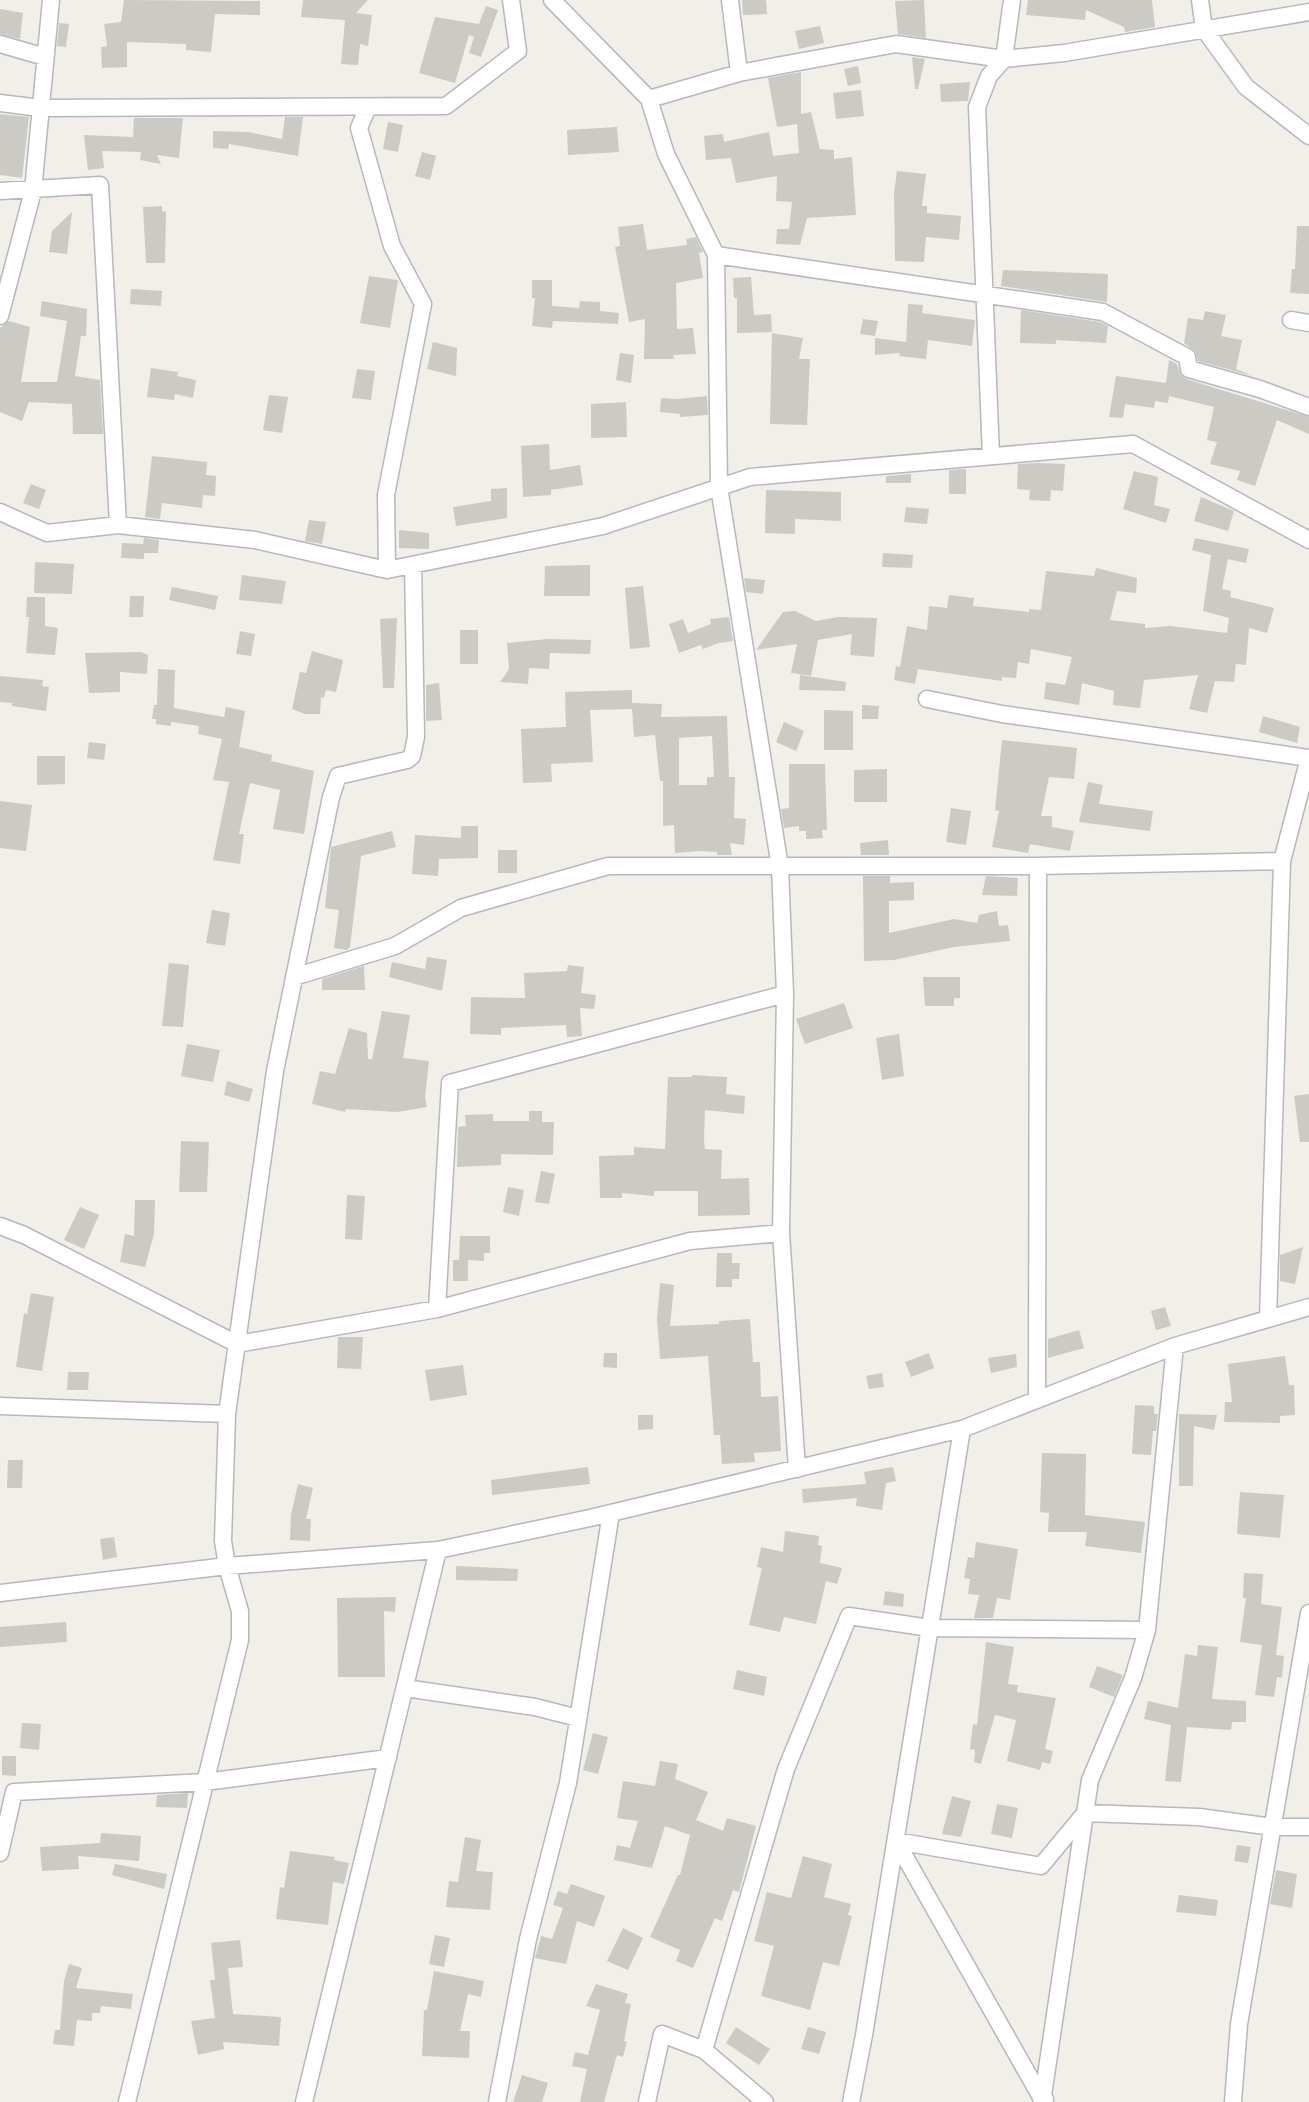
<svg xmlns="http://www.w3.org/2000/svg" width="1309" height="2102" font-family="'Open Sans',sans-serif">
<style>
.building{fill:#cccac5;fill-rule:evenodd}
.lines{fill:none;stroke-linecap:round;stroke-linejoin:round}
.street-casing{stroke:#b5b8bc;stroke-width:19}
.street{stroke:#fff;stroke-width:16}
</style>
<rect width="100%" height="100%" fill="#f1efe8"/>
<path class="building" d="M124 0 260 1V15L215 14 211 52 186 50V44L127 42V67L102 68 101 47 107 46 104 24 121 22Z
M303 0H368L356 13 372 15 368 46 360 44 358 65 341 64 345 20 301 17Z
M742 0H766L767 14 743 15Z
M924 0 926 38 898 34 895 1Z
M1028 0H1152L1155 27 1125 32 1124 27 1086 10 1085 20 1026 15Z
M486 6 498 10 481 57 469 53 474 37 469 35 455 83 419 73 435 17 479 24Z
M0 9 23 13 20 39 0 34Z
M59 23 69 24 66 47 57 46Z
M820 26 824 43 799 49 795 31Z
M912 57 925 59 918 89H915Z
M858 66 861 83 848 86 844 69Z
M801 72V114L811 112 820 149 834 150V159L852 157 856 215 807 218 800 245 776 244 777 229H789L792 202 776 201 777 176 736 183 731 158 706 160 704 136 723 134 724 142 769 132 773 156 799 153 797 124 777 127 768 78Z
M970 82 968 101 941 102 940 84Z
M861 90 864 116 836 119 833 93Z
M0 114 29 117 22 178 0 175Z
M285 117H303L298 156 229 144 228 149 213 148V131L248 132 282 139Z
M134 118H183L179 158 157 155 161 164 140 160 141 152 102 151 104 168 88 170 84 135 133 137Z
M388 122 403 125 398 152 383 149Z
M617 127 619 152 568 155 567 130Z
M422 152 436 156 430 180 415 176Z
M897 171 926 174 922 206H927V213L961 216 959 240 926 237 924 262 895 261 894 193Z
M162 206V211L166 212 165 263H146L143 207Z
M72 212 67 254 49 252 52 231Z
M643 224 647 250 687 245 686 239 696 237 703 252 699 253 703 278 676 283 677 329 693 328 696 354 673 355 674 359H644L645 319 629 322 615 247 620 246 618 227Z
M1297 226H1309V294L1290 293 1292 269H1295Z
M1003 270 1108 274 1107 302 1001 286Z
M369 276 398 280 390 328 360 323Z
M751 277 754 315 771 314 772 332 737 333V298H734L733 278Z
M532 280H552V306L579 308 580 301 600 302V311L619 313 618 324 553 321 552 328 532 326 535 298H532Z
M131 289 162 291 161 306 130 304Z
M42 301 87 309 86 336H81L75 376 100 380 103 434H73L72 404 29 402 22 421 0 412V328L9 321 30 327 21 382H57L67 321 40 316Z
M908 304 923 305 922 313 975 320 972 346 928 340 926 359 899 356 900 353 875 355V338L906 342Z
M1021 310 1100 322 1108 326 1106 343 1056 340V344L1020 343Z
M1205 311 1226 315 1221 336 1242 340 1236 369 1253 376 1198 361 1195 351 1184 343 1188 318 1203 320Z
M863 319 878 321 875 336 860 334Z
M772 333 803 338 799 359H810L807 425 770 424Z
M433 342 457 348 456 376 427 369Z
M620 353 634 355 631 383 616 380Z
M1169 360 1177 364 1181 375 1186 379 1309 417V434L1277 420 1255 486 1237 480 1240 471 1210 464 1217 442 1207 440 1214 407 1169 396 1168 403 1155 401 1154 408 1125 404 1123 418 1109 417 1116 376 1166 383Z
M151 368 178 372 177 376 196 380 193 398 175 394 174 400 147 397Z
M357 369 375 371 371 400 352 398Z
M269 395 288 397 282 433 263 430Z
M707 396 708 415 680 417V414L660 412 661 398 676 399Z
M626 402 627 437 591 438V404Z
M549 444 550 470 580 465 583 485 551 490V495L523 497 521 446Z
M152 456 207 462 206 475 216 476 215 496 203 495 202 508 162 503 160 519 145 517Z
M1037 463 1065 464 1063 491 1051 490 1050 501 1029 500 1030 490 1017 489 1018 464Z
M966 469V494H949V470Z
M1134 471 1158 477 1154 505 1170 509 1166 523 1123 509Z
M911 474V483H886V476Z
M31 484 46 490 39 509 23 503Z
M507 488V518L456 526 453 507 491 501V489Z
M766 490 841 492V521L795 519V534L765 533Z
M1201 497 1234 511 1228 531 1194 521Z
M906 507 929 509 927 524 904 522Z
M309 520 326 522 322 544 305 541Z
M399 530 429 533V549L399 548Z
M144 538 159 540 158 553H144V559L121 558 122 543 143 544Z
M1195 538 1249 549 1246 563 1228 559 1222 589 1231 591 1230 597 1274 608 1267 633 1249 628 1246 665 1236 664 1234 682 1215 681 1207 713 1189 709 1198 675 1144 680 1140 708 1113 705 1114 691 1082 683 1079 705 1044 699 1046 682 1065 685 1072 657 1031 649 1029 664 1018 662 1016 678 1002 677V681L918 669 915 684 894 680 896 666 900 667 907 626 927 630 929 606 947 608 949 595 974 598 973 606 1029 612V609L1041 610 1046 571 1094 576 1096 568 1137 578 1136 593 1117 591 1110 620 1145 624V628L1170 626 1227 633 1229 618 1203 611 1211 555 1192 550Z
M883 553 913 555 912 568 882 567Z
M35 562 74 564 72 594 34 593Z
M590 565V596H544L545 566Z
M242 575 286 581 282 604 239 600Z
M744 578 765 580 763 594 746 592Z
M643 586 650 647 630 649 625 588Z
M172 587 218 596 215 610 169 600Z
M130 596H144L143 617H129Z
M27 597H45V626L58 628 55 655 26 653 29 617H26Z
M795 611 816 621 838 617 877 618 874 657 850 655 852 634 818 640 811 676 791 673 797 644 756 650 783 612Z
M729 617 733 641 719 643 703 649 701 645 679 653 669 624 683 619 688 633 711 624 710 619Z
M397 618 394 688H383L380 619Z
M460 630H478V664H460Z
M240 631 255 634 251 656 236 654Z
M547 639 591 640 590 654 550 653 549 669 529 668 528 684 500 682 509 669 507 643Z
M312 651 343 660 336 692 326 690 324 698 321 697 320 714H305L292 709 300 672 306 673Z
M141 652 148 655 147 674 120 672V692L89 693 85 653Z
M158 669 175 670 174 708 224 717 226 707 245 711 239 747 272 755 271 761 314 771 304 834 273 829 280 790 250 783 239 834H244L240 864 213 860 229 782 213 780 222 739 198 734 199 726 171 722V726L156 724V719H152L154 705H157Z
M800 675 846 682 845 691 799 690Z
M0 676 43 680 42 686 49 687 46 711 12 706V703L0 702Z
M439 683 442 720 426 721V685Z
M632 690V703L662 704 661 717 727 716 729 777H735L734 818 746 819 744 845 730 843 732 855H717V852L701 851 675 853 674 825 663 826V781H660L655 735 634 737 632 709 590 710 593 762 551 764 552 782 523 783 521 729 566 727 565 692ZM712 736 714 777H707V785H679V738Z
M862 705 879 706 878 719H862Z
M824 710 853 711V750H824Z
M1263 716 1300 727 1297 743 1259 732Z
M784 722 804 731 796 751 776 742Z
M1002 740 1077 748 1074 779 1049 777 1041 816H1052V827L1074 831 1070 851 1030 844 1028 853 992 847 999 811 995 810Z
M89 742 106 744 104 760 87 758Z
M37 756H65V784L37 785Z
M789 764H825L827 830H822L823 838 806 839V831H799V826L784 828 781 809 789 808Z
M887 769V802H854V770Z
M1088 782 1103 785 1099 804 1153 811 1150 831 1079 822Z
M0 801 32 805 26 851 0 848Z
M951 808 971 811 966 845 946 842Z
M461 826H478V858L439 859 438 876 412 874 415 835 461 838Z
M392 831 396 847 361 856 350 947 347 950 334 948 339 910 325 908 331 847Z
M888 840 889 855H861L860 843Z
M498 850H517V873H498Z
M863 876H890V883L914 882V900L889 901V933L954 919 977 923 979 915 997 911 999 926 1008 925 1010 941 954 947 894 960 864 961Z
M986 876 1018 878 1017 896 982 895Z
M212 910 230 913 225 946 206 943Z
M427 957 447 960 442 991 389 977 392 962 425 969Z
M169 963 189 965 183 1027 162 1026Z
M568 965 584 967 581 993 596 995 594 1009 580 1008 582 1036 567 1037 566 1025 501 1028V1035L470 1034 471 997 525 998 524 973 567 971Z
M364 966 365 990H322V979Z
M923 977H960V998H954V1006H925Z
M844 1003 853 1028 805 1044 796 1019Z
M382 1011 410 1015 403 1058 429 1061 425 1097 427 1107 397 1112 346 1109 345 1112 312 1104 320 1071 335 1074 349 1028 367 1033 368 1059H372Z
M899 1034 904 1076 882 1080 876 1038Z
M187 1044 220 1050 213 1082 181 1076Z
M692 1075 727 1077 726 1094 745 1096 744 1114 705 1110 704 1140 705 1149 722 1150 721 1179 749 1178 750 1215 698 1216V1191H654V1196L622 1193V1198H600L599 1156 634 1155V1147L665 1149 668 1077H692Z
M227 1081 253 1089 249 1102 224 1095Z
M1309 1094V1142H1300L1294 1096Z
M529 1111H542V1122H554L553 1155 501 1154V1165L457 1167 458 1127 466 1126 465 1115 493 1114V1121H529Z
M181 1141 209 1142 207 1192H179Z
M541 1171 555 1174 549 1204 535 1202Z
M508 1187 524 1190 519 1216 503 1212Z
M347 1195 365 1196 362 1240 345 1239Z
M135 1200H155L154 1234 145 1267 120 1262 125 1234 134 1236Z
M80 1207 99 1215 84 1249 64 1240Z
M460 1236H490V1253H484V1261L468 1260V1281H453V1260H459Z
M1303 1247 1295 1284 1280 1281V1255Z
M717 1253H732V1263H740L739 1279H732V1287H716Z
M660 1283 674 1285 670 1326 719 1324V1321L750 1319 753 1362H760L761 1397 778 1396 781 1451 754 1453 755 1462 722 1464 720 1435H714L708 1356 660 1359 657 1319Z
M31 1293 54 1297 42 1371 16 1367 24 1313 27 1314Z
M1165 1307 1171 1326 1156 1330 1151 1311Z
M1079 1330 1084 1348 1048 1358V1339Z
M338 1337H363L361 1369 337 1368Z
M604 1353H617V1368L603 1367Z
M929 1353 934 1368 911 1377 905 1362Z
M1016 1354 1017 1367 991 1373 988 1358Z
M1285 1356 1289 1385H1294L1295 1415 1280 1416V1423L1224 1422 1225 1402H1232L1228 1364Z
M463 1365 467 1395 430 1401 425 1370Z
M68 1372H89L88 1390H67Z
M882 1373 884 1387 869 1389 866 1376Z
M1135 1405 1154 1406V1414H1158L1156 1431H1153L1151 1455 1132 1454Z
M1179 1414 1217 1415 1214 1430 1194 1426 1193 1486H1179Z
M638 1415H653V1429L638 1430Z
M1042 1453 1086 1454 1085 1515 1145 1522 1141 1553 1085 1546 1087 1532H1048L1049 1513 1040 1512Z
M8 1460H23L22 1488H7Z
M588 1467 590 1484 492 1495 491 1480Z
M893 1467 896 1481 886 1483 882 1510 856 1506 857 1498 803 1503 802 1489 866 1484 864 1472Z
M298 1484 313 1488 306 1519H311L310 1541 290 1540 291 1515Z
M1240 1492 1284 1495 1280 1538 1237 1534Z
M785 1531 819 1536 818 1545 822 1546 820 1563 842 1568 837 1584 826 1581 816 1624 784 1617 780 1632 749 1625 762 1568 757 1567 761 1547 783 1552Z
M114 1537 117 1557 103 1560 100 1539Z
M976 1542 1018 1549 1010 1600 997 1598 993 1618H974L979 1595 968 1594 970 1579 964 1578 968 1557 974 1558Z
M456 1566 518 1569 517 1581 456 1580Z
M1244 1573 1263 1574 1261 1604 1282 1607 1276 1655 1284 1656 1282 1678 1277 1677 1274 1697 1255 1695 1262 1645 1240 1642 1246 1598H1243Z
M885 1591 904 1594 903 1607 883 1605Z
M396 1597 395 1612 384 1611 385 1677H338L337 1598Z
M66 1622 67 1642 0 1647V1627Z
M986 1642 1014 1647 1008 1684 1018 1685 1017 1692 1056 1698 1045 1749 1053 1751 1050 1764 1042 1762 1040 1770 1007 1761 1016 1720 995 1715 981 1764 974 1762 975 1750 970 1749 973 1724 977 1725Z
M1198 1645 1218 1647 1212 1699 1246 1701V1722H1232L1231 1730 1187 1727 1181 1782 1165 1781 1171 1725 1144 1719 1148 1701 1178 1708 1185 1654 1197 1656Z
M1097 1666 1123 1675 1114 1697 1089 1687Z
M737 1670 767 1677 764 1696 733 1689Z
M22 1723 41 1724 39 1750 20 1748Z
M593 1733 608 1737 598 1774 583 1770Z
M2 1756H16V1776L2 1775Z
M660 1761 678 1764 675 1779 708 1792 696 1820 723 1831 727 1818 756 1826 739 1892 733 1890 722 1921 715 1918 693 1968 676 1961 680 1950 650 1937 678 1875H680L690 1835 665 1826 652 1868 614 1860 617 1845 630 1848 638 1821 617 1818 623 1781 655 1786Z
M188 1793 187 1808 156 1807 157 1795Z
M952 1796 971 1801 961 1837 942 1834Z
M997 1804 1018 1808 1012 1838 991 1834Z
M101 1833 141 1836 139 1861 78 1856 79 1869 42 1871 40 1847 100 1843Z
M465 1837 481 1840 476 1871 493 1872 490 1910 446 1907 449 1881 458 1882Z
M1237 1845 1251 1847 1248 1863 1234 1861Z
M290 1851 335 1857 334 1860 349 1863 344 1884 333 1882 328 1925 276 1919 280 1887 284 1888Z
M803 1856 832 1864 824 1897 851 1904 848 1915 852 1916 839 1966 823 1962 810 2010 761 1996 774 1946 754 1941 767 1892 791 1898Z
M115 1864 167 1874 164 1889 112 1875Z
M1276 1870 1297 1874 1292 1908 1270 1904Z
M571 1884 605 1896 594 1927 577 1921 566 1964 535 1958 541 1936 552 1939 563 1908 553 1905 558 1891 567 1894Z
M1179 1895 1218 1900 1216 1916 1176 1912Z
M623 1928 643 1938 628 1970 607 1961Z
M435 1935 450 1938 444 1967 429 1964Z
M240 1940 243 1967 228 1968 233 2014 281 2017 279 2046 223 2042 224 2049 198 2055 191 2021 215 2018 210 1980H215L211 1943Z
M69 1964 82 1968 76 1988 133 1994 131 2009 101 2006 100 2013H92V2021L77 2020 74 2046 53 2044 55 2030H60L64 1981Z
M434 1971 484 1981 481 1997 468 1994 460 2031H470L469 2058 422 2056 424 2010H427Z
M596 1984 628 1994 625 2003 631 2004 624 2041 627 2042 623 2057 617 2055 604 2102H580L587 2069 572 2066 575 2052 588 2055 600 2010 586 2006Z
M736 2027 770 2049 759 2065 726 2043Z
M808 2027 826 2032 819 2054 801 2049Z
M522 2075 548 2083 542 2102H513Z"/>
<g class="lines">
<defs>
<path id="street" d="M552 0 649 99 739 73 730 0
M1200 0 1204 29 1246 87 1309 136
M0 44 45 57
M739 73 896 44 1004 59 1012 0
M649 99 666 154 716 255 1103 312 1187 357 1189 369 1260 389 1309 407
M0 103 40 108 446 106 518 51 511 0
M368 107 359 128 392 246 423 304 386 495 387 570
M0 191 100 185 118 525
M716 255 719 487 780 867 785 994
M0 316 33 191 51 0
M1291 320 1309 323
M991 456 977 107 989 76 1004 59 1064 53 1309 12
M0 512 47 533 118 525 255 540 387 570 603 526 750 477 1133 444 1309 540
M927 699 1002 714 1309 758
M294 977 395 946 461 908 608 866H1038L1282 861 1309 758
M0 1226 24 1235 237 1344 437 1309 690 1241 781 1233 797 1469
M437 1309 450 1083 785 994 781 1233
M1268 1319 1282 861
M1037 1400 1038 866
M0 1406 227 1414
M0 1593 227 1566 438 1550 590 1518 962 1429 1175 1346 1309 1307
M405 1688 535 1707 578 1718
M0 1853 14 1792 205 1782 388 1758
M1045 2099H1042L896 1841 1041 1866 1085 1813 1199 1817 1273 1827H1309
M127 2102 240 1640V1611L227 1566 223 1541 227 1414 275 1071 331 797 338 776 407 760 412 756 416 737 413 565
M304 2102 438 1550
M497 2102 528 1939 568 1783 611 1513
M647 2102 662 2034 704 2050
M765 2102 704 2050 786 1769 849 1616 930 1628 1147 1630
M851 2102 864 2035 962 1429
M1042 2102 1090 1780 1133 1678 1147 1630 1175 1346
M1233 2102 1239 2024 1309 1613"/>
</defs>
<use href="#street" class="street-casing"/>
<use href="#street" class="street"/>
</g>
</svg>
